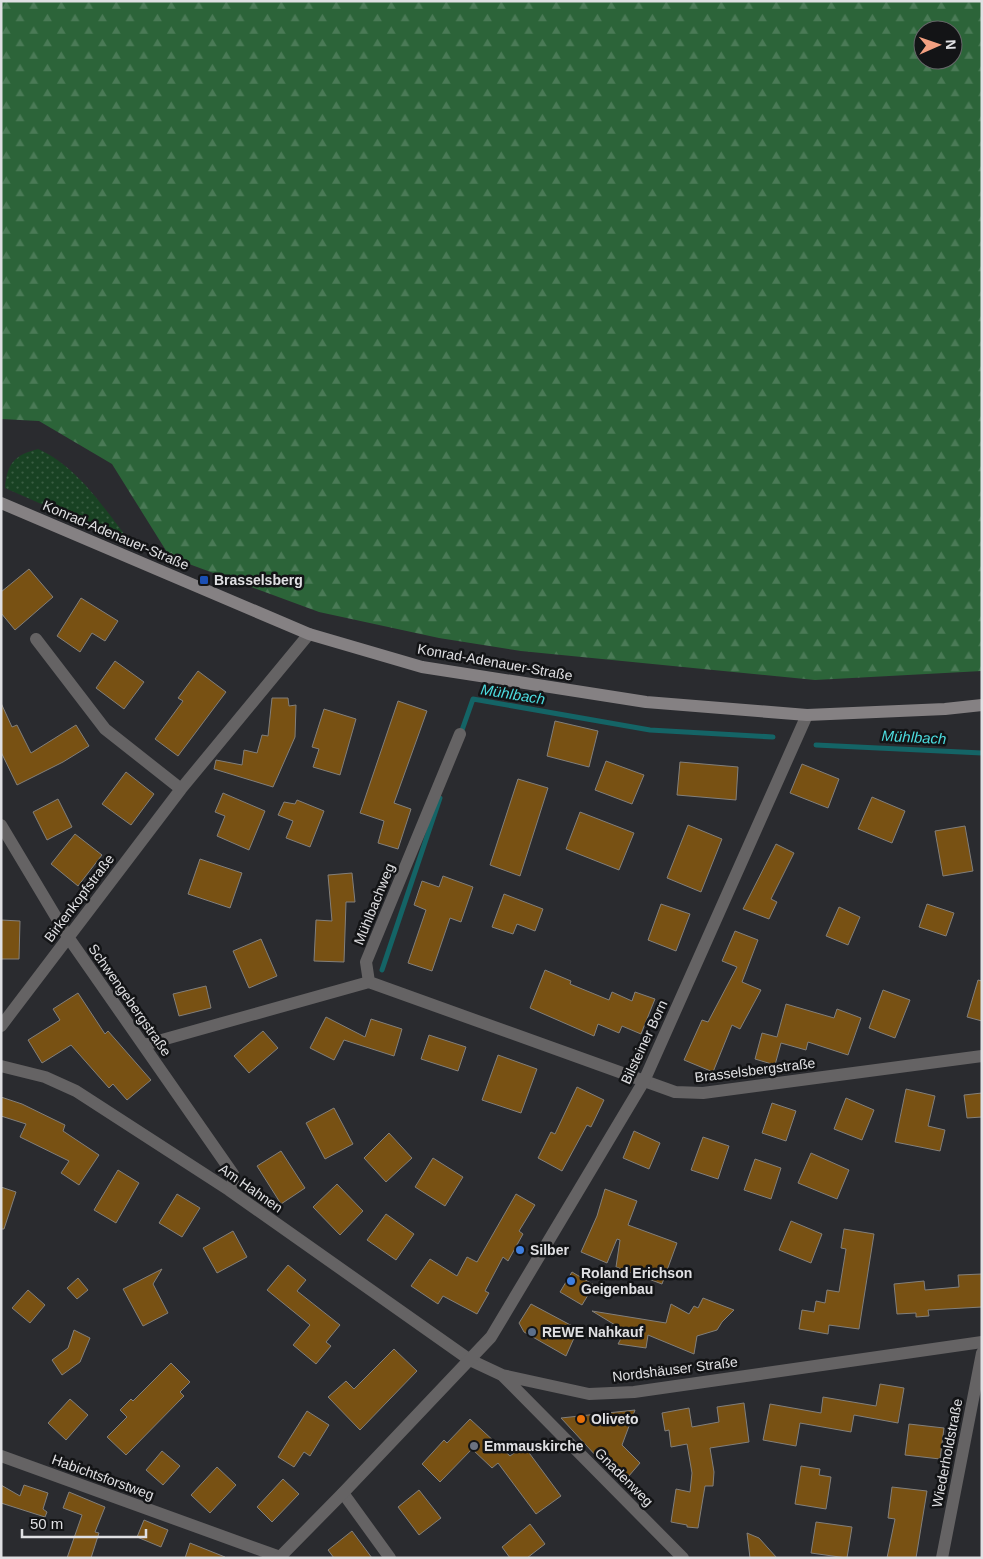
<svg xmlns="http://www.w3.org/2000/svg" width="983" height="1559" font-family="Helvetica,sans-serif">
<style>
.grass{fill:url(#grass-dots)}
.forest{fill:url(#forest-firs);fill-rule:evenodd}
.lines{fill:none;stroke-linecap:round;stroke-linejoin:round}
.stream{stroke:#146466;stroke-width:5}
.building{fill:#785113;stroke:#827f7b}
.minor{stroke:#656364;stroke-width:12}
.tertiary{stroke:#656364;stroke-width:12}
.secondary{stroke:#858183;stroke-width:12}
.transit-dot{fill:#1a4fb4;stroke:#131416;stroke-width:2}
.shop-dot{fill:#3f7fe0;stroke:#131416;stroke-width:2}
.service-dot{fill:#5c6f8a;stroke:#131416;stroke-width:2}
.food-dot{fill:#e8710a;stroke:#131416;stroke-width:2}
.worship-dot{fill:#6b7280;stroke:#131416;stroke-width:2}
.labels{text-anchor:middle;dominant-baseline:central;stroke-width:5;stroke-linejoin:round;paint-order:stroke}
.street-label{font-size:14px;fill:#e0e0e3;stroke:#131416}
.poi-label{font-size:14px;font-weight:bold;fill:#e0e0e3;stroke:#131416;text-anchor:start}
.water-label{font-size:15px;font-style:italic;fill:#4cdcdf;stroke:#131416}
</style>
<defs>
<pattern id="grass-dots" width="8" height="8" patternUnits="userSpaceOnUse" patternTransform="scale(1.25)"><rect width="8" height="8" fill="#194223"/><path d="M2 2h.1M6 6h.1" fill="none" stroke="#3a5d43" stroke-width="1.8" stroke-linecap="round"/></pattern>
<pattern id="forest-firs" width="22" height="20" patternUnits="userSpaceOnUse" patternTransform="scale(1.25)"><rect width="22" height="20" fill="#2c6439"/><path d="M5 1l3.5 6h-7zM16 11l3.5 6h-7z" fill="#4a7a56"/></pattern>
</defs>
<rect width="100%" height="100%" fill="#2a2b2f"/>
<path class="grass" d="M38 449C80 468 104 509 132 544L5 488C7 464 14 455 38 449Z"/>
<path class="forest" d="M1 1H982V671L815 680 521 651 439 638 319 612 170 557 112 464 39 421 1 419ZM923 30H953V60H923Z"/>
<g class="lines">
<path class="stream" d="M461 733 473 699 650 730 773 737
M816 745 982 753
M382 970 440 798"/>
</g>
<path class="building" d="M29 569 53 597 15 630 1 613V592Z
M81 598 118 621 105 641 92 633 80 652 57 636Z
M115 661 144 682 124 709 96 688Z
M198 671 226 692 178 756 155 739 183 701 178 698Z
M272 698H288L289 706 296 705 295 737 273 787 214 769 216 760 242 765 244 750 257 753 262 735 268 736Z
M398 701 427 711 394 803 411 809 398 849 378 843 384 821 360 813Z
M1 703 12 727 17 725 31 753 76 725 89 746 63 762 17 785 1 752Z
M324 709 356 719 340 775 313 767 319 749 312 747Z
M555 721 598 731 589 767 547 756Z
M606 761 644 775 632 804 595 790Z
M680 762 738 767 736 800 677 795Z
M802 764 839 779 828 808 790 793Z
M126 772 154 794 131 825 102 804Z
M518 779 548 788 520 876 490 865Z
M223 793 265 811 249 850 217 836 225 816 215 812Z
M872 797 905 811 892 843 858 829Z
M58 799 72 827 47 840 33 812Z
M297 800 324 811 310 847 286 838 293 821 278 815 284 802 295 804Z
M580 812 634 833 619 870 566 849Z
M688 825 722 839 701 892 667 878Z
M965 826 973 871 943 876 935 831Z
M75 834 102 855 78 886 51 864Z
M776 844 794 853 771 899 777 902 769 919 743 909Z
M200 859 242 873 230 908 188 894Z
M352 873 355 902H346L344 962 314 961 316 920 332 921 328 875Z
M443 876 473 887 461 922 450 918 432 971 408 963 426 910 414 905 422 881 439 887Z
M504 894 543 909 535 931 517 924 513 934 492 927Z
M661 904 690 914 676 951 648 940Z
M927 904 954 913 946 936 919 927Z
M839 907 860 917 848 945 826 936Z
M1 920 20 921 19 959H1Z
M735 931 758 940 742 982 761 990 740 1029 732 1025 713 1072 684 1060 702 1020 708 1022 737 967 722 961Z
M261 939 277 976 249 988 233 951Z
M545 970 571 981 570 984 609 1000 612 992 632 1001 635 992 655 999 641 1034 622 1026 619 1033 598 1024 594 1036 530 1008Z
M978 980 982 981V1021L967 1017Z
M206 986 211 1008 179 1016 173 994Z
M883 990 910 1000 895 1038 869 1028Z
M78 993 105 1034 108 1031 151 1080 127 1100 113 1084 109 1088 71 1045 42 1063 28 1040 60 1020 53 1009Z
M786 1004 834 1018 837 1009 861 1018 848 1055 808 1042 806 1050 781 1043 775 1065 755 1059 762 1033 777 1037Z
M326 1017 365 1037 371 1019 402 1029 394 1056 344 1040 334 1060 310 1048Z
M263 1031 278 1048 249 1073 234 1056Z
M429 1035 466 1047 458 1071 421 1059Z
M498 1055 537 1069 521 1113 482 1100Z
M577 1087 604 1100 591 1127 587 1125 562 1171 538 1158 551 1132 555 1134Z
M906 1089 935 1096 928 1126 945 1130 940 1151 895 1142Z
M982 1093V1117L967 1118 964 1095Z
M1 1097 22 1104 65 1125 63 1131 99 1155 79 1185 61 1173 69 1161 20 1137 26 1124 1 1116Z
M846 1098 874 1110 862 1140 834 1129Z
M772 1103 796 1111 786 1141 762 1133Z
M334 1108 353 1144 325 1159 306 1123Z
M634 1131 660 1143 649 1169 623 1158Z
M389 1133 412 1158 386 1182 364 1158Z
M703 1137 729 1146 718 1179 691 1170Z
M281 1151 305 1188 281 1204 257 1166Z
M811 1153 849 1170 837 1199 798 1183Z
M433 1158 463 1177 445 1206 415 1187Z
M755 1159 781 1168 771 1199 744 1190Z
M118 1170 139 1183 116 1223 94 1210Z
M337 1184 363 1211 340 1235 313 1207Z
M1 1187 16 1192 4 1229H1Z
M605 1189 637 1201 628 1225 677 1243 662 1284 616 1267 620 1240 617 1239 607 1263 581 1252 597 1216Z
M177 1194 200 1208 182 1237 159 1223Z
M516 1194 535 1205 519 1231 523 1234 508 1261 503 1257 485 1291 489 1293 477 1314 443 1296 438 1304 411 1286 430 1259 457 1276 467 1257 477 1262Z
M386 1214 414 1234 396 1260 367 1240Z
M791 1221 822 1234 811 1263 779 1250Z
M844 1229 874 1234 859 1329 829 1325 828 1334 799 1329 802 1310 814 1312 816 1301 825 1303 827 1290 839 1292 846 1249 841 1248Z
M233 1231 247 1257 217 1273 203 1248Z
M288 1265 306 1280 297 1291 340 1325 326 1342 331 1346 316 1364 293 1345 310 1325 267 1290Z
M162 1269 153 1284 168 1313 143 1326 123 1289Z
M572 1272 594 1285 582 1305 560 1292Z
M982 1274V1307L928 1310 929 1316 916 1317V1313L897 1314 894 1284 924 1281 925 1290 959 1287 958 1275Z
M78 1278 88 1290 77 1299 67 1288Z
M28 1290 45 1305 30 1323 12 1308Z
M703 1298 734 1310 722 1322 717 1330 697 1336 694 1354 648 1335 646 1348 618 1344 625 1331 592 1311 666 1323 671 1304 689 1314 694 1306 698 1308Z
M531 1304 578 1329 566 1356 524 1332 519 1323Z
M74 1330 90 1338 80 1362 62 1375 52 1360 68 1348Z
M394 1349 417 1371 360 1430 328 1397 346 1381 354 1389Z
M171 1363 190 1382 180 1392 184 1396 126 1455 107 1437 127 1417 120 1410 131 1399 133 1401Z
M880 1384 904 1388 898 1423 854 1415 851 1432 800 1423 796 1446 763 1440 770 1404 821 1413 823 1397 876 1406Z
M70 1399 88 1415 66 1440 48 1423Z
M744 1403 749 1442 710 1448 714 1472 713 1486H705L698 1528 687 1527V1525L671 1522 676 1489 690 1492 692 1473 687 1444 671 1447 669 1430 665 1431 662 1413 689 1408 692 1427 719 1422 717 1407Z
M635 1410 622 1445 640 1463 622 1484 561 1418Z
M307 1411 329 1425 310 1456 304 1452 294 1467 278 1457Z
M470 1419 510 1456 524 1446 561 1496 536 1514 498 1463 492 1468 472 1449 440 1482 422 1464 444 1440 447 1443Z
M909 1424 944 1428 940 1459 905 1455Z
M162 1451 180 1466 163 1485 146 1470Z
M801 1466 820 1469 819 1475 831 1477 826 1509 795 1504Z
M217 1467 236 1485 210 1513 191 1495Z
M283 1479 299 1494 272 1522 257 1507Z
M1 1485 20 1496 24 1485 48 1493 43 1509 47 1512 45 1517 1 1503Z
M892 1487 927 1491 916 1558H887L895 1519 888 1518Z
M419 1490 441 1518 419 1535 398 1507Z
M69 1492 105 1507 95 1532 99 1533 91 1558H67L82 1515 63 1508Z
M144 1520 168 1530 161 1547 137 1537Z
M816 1522 852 1527 847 1558 811 1553Z
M530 1524 545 1544 527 1558H510L502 1547Z
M352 1531 372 1558H334L328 1550Z
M747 1533 759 1538 777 1558H750Z
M190 1543 225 1557 224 1558H185Z"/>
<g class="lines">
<path class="minor" d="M36 639 105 729 181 789
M1 825 68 937 233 1174V1183L229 1190
M369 982 675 1092 703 1093 982 1056
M369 982 366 962 460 734
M1 1026 181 789 309 634
M144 1045 369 982
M1 1066 45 1077 76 1091 229 1190 470 1360 502 1375 589 1394 634 1392 982 1342
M502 1375 683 1558
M1 1456 280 1557
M343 1493 390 1558
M942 1558 982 1353"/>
<path class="tertiary" d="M279 1558 343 1493 491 1337 644 1081 807 715"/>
<path class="secondary" d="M1 503 309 634 422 667 646 702 807 715 945 709 982 705"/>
</g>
<rect class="transit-dot" x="199" y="575" width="10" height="10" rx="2.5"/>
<g class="shop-dot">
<circle cx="520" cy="1250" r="5"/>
<circle cx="571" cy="1281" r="5"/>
</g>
<circle class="service-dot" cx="532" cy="1332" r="5"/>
<circle class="food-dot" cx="581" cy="1419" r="5"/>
<circle class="worship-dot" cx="474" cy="1446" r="5"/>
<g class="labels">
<g class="street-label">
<text transform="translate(116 535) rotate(23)">Konrad-Adenauer-Straße</text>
<text transform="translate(495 662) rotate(10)">Konrad-Adenauer-Straße</text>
<text transform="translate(79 898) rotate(-53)">Birkenkopfstraße</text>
<text transform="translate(374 904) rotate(-68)">Mühlbachweg</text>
<text transform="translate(130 1000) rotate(55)">Schwengebergstraße</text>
<text transform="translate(644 1042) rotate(-65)">Bilsteiner Born</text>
<text transform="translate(755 1070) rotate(-7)">Brasselsbergstraße</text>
<text transform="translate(251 1188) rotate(35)">Am Hahnen</text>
<text transform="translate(675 1369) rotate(-7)">Nordshäuser Straße</text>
<text transform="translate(947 1453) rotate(-79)">Wiederholdstraße</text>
<text transform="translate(103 1477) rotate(20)">Habichtsforstweg</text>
<text transform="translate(624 1477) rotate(45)">Gnadenweg</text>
</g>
<g class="poi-label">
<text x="214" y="580">Brasselsberg</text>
<text x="530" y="1250">Silber</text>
<text x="581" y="1273">Roland Erichson<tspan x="581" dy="16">Geigenbau</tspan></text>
<text x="542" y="1332">REWE Nahkauf</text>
<text x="591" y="1419">Oliveto</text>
<text x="484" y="1446">Emmauskirche</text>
</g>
<g class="water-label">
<text transform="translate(513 694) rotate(9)">Mühlbach</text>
<text transform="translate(914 737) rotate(3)">Mühlbach</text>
</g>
</g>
<rect width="983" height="1559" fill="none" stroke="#e0e0e3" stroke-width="5"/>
<g transform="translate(938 45) rotate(88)"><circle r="24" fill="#131416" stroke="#656668"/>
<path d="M0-4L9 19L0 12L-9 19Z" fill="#f3a081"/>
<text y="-8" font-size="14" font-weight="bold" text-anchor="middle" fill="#e0e0e3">N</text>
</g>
<path d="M22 1529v8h124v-8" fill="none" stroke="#e0e0e3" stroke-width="2.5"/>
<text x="30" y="1529" font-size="15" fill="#e0e0e3" stroke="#131416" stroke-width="4" paint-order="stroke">50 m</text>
</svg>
